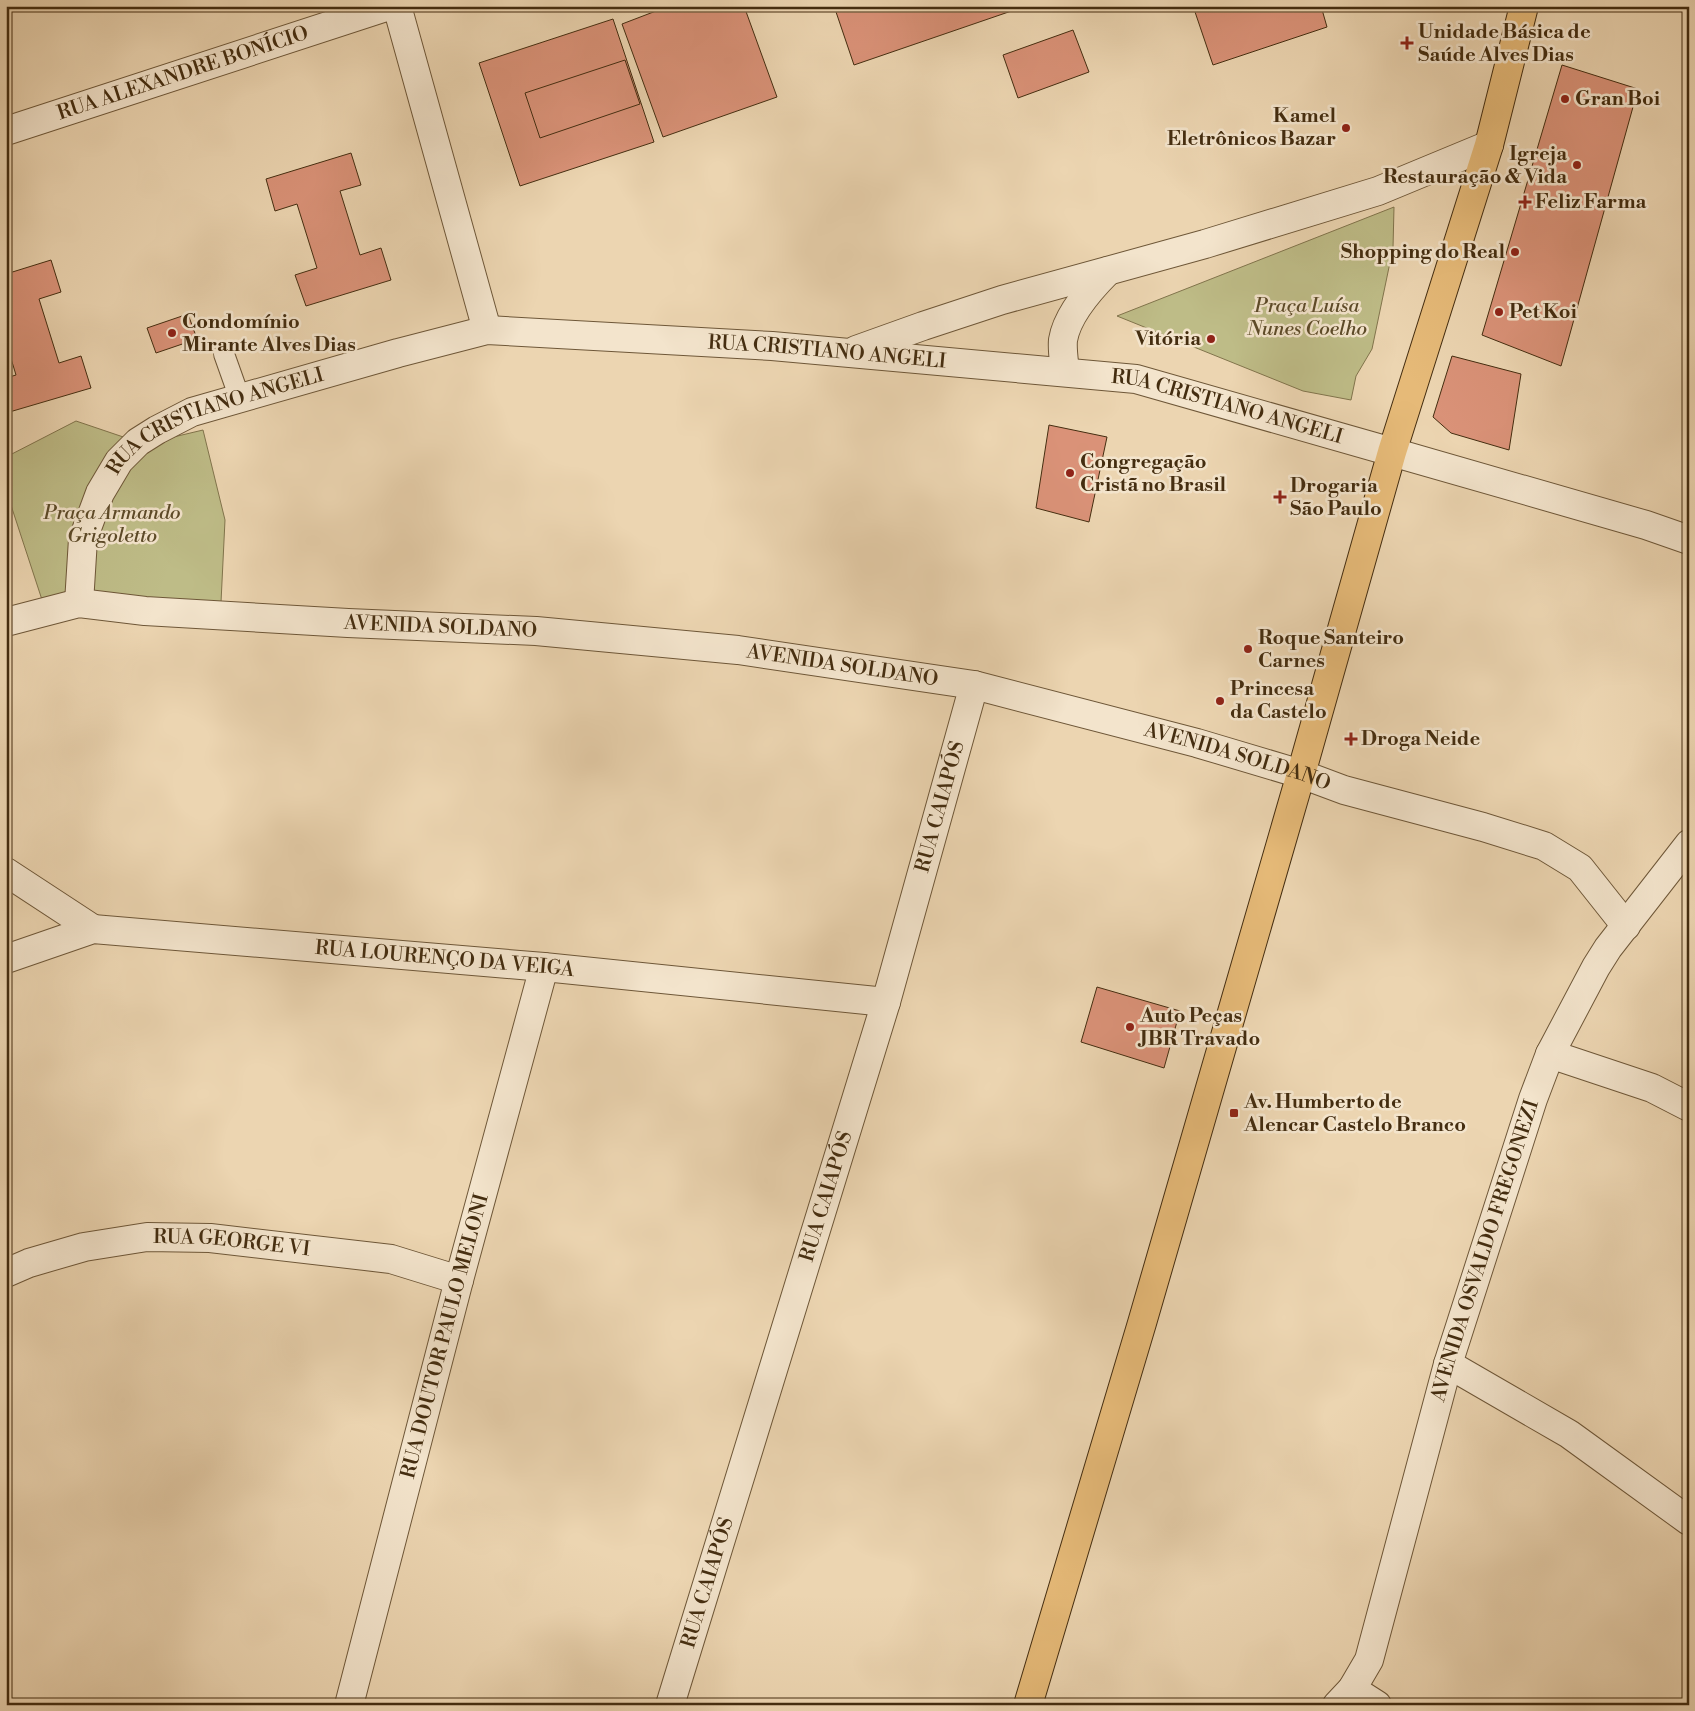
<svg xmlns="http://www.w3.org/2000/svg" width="1695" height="1711" font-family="'Libre Bodoni',serif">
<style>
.green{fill:#bebc87;stroke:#81744c}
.building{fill:#da9278;stroke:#442d10}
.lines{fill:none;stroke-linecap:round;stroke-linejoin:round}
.service-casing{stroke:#6e5738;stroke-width:22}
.minor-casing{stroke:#6e5738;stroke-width:30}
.tertiary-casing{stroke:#6e5738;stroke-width:30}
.primary-casing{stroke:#442d10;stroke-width:30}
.service{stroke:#f3e4cc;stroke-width:20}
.minor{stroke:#f3e4cc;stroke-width:28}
.tertiary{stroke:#f3e4cc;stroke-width:28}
.primary{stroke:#e6ba78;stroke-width:28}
.poi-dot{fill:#8f2418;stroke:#f3e4cc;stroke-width:2}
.labels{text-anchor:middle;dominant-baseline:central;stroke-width:5;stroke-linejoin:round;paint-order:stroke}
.poi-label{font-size:20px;font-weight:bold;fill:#442d10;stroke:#f3e4cc;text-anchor:start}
.street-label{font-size:20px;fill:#442d10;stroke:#f3e4cc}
.park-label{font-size:20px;font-style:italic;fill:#5c4a28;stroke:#f3e4cc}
</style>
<rect width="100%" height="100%" fill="#ecd5b1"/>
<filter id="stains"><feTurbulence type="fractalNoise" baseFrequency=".004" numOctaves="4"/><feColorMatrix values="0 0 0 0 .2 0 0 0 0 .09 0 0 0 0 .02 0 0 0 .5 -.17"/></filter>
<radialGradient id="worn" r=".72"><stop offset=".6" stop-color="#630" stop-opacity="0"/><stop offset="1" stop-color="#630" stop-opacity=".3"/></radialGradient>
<path class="green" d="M1394 207 1393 248 1372 349 1356 376 1351 400 1303 391 1117 316Z
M76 421 144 444 203 430 225 520 220 623 46 612 6 490V457Z"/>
<path class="building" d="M744 6 777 97 663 137 622 24 669 6Z
M834 6H1026L854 65Z
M1193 6H1321L1327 27 1213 65Z
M613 19 654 142 520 186 479 63Z
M1073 30 1089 72 1018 98 1003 55Z
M625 60 640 104 540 138 525 93Z
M1562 65 1638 89 1561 366 1482 335Z
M351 153 361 185 340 191 360 255 381 248 391 280 306 306 295 275 317 268 297 204 275 211 266 179Z
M51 260 61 292 39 299 59 363 81 356 91 388 6 413V378L16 375 6 342V274Z
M188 314 197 339 156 353 147 328Z
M1452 356 1521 374 1509 450 1451 433 1433 417Z
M1049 425 1107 437 1089 522 1036 508Z
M1097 987 1180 1011 1164 1068 1081 1042Z"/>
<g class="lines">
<defs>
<path id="service" d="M224 354 240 399"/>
<g id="minor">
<path d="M397 6 487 330"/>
<path id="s1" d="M6 131 389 6"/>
<path d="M856 350 923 326 1002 300 1205 244 1378 191 1489 145"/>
<path d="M1065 371C1064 361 1062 350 1063 340 1067 315 1091 288 1108 271"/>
<path id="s2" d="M79 603 83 539 100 493 119 461 138 442 157 430 192 412 398 353 487 330 772 346 1136 379 1392 452"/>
<path id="s3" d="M6 622 79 603 145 611 348 623 536 631 738 650 974 685 1197 743 1301 774 1344 790 1483 827 1544 846 1580 868 1626 926"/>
<path d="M6 872 93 929"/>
<path id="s4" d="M6 959 93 929 544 967 886 1002"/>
<path d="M1550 1054 1652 1088 1689 1107"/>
<path id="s5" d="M6 1273 29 1263 84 1247 147 1237 210 1238 391 1259 459 1280"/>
<path d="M1448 1364 1569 1434 1689 1521"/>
<path d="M1352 1689 1377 1705"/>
<path id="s6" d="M349 1705 459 1280 544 967"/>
<path id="s7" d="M670 1705 886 1002 974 685"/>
<path id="s8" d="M1337 1705 1352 1689 1369 1660 1448 1364 1533 1099 1550 1054 1596 967 1608 948 1689 844"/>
</g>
<path id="tertiary" d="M1392 452 1646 525 1689 540"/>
<path id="primary" d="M1028 1705 1142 1323 1301 774 1392 452 1489 145 1524 6"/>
</defs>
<use href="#service" class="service-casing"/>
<use href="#minor" class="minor-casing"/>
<use href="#tertiary" class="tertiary-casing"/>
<use href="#primary" class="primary-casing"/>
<use href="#service" class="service"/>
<use href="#minor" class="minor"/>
<use href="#tertiary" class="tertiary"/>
<use href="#primary" class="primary"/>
</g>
<g class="poi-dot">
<path d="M1404.5 35.5h5v5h5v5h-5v5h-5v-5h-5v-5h5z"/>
<circle cx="1565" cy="99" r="5"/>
<circle cx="1346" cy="128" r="5"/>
<circle cx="1577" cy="165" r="5"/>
<path d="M1522.5 194.5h5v5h5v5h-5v5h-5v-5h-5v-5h5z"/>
<circle cx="1515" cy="252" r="5"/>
<circle cx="1499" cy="312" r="5"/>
<circle cx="172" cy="333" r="5"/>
<circle cx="1211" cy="339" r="5"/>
<circle cx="1070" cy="473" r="5"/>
<path d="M1277.5 489.5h5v5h5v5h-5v5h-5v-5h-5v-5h5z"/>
<circle cx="1248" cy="649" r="5"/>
<circle cx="1220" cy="701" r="5"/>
<path d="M1348.5 731.5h5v5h5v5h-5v5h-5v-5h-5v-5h5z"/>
<circle cx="1130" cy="1027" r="5"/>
<rect x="1229" y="1108" width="10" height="10" rx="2.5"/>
</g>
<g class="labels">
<g class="poi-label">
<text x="1418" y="32">Unidade Básica de<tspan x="1418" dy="23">Saúde Alves Dias</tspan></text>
<text x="1575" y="99">Gran Boi</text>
<text x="1336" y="116" text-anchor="end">Kamel<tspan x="1336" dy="23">Eletrônicos Bazar</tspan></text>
<text x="1567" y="154" text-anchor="end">Igreja<tspan x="1567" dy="23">Restauração &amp; Vida</tspan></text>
<text x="1535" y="202">Feliz Farma</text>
<text x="1505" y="252" text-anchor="end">Shopping do Real</text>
<text x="1509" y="312">Pet Koi</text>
<text x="182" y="322">Condomínio<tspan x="182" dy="23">Mirante Alves Dias</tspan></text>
<text x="1201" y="339" text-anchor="end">Vitória</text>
<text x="1080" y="462">Congregação<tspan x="1080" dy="23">Cristã no Brasil</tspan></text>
<text x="1290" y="486">Drogaria<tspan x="1290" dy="23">São Paulo</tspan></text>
<text x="1258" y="638">Roque Santeiro<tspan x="1258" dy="23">Carnes</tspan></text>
<text x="1230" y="689">Princesa<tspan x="1230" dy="23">da Castelo</tspan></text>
<text x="1361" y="739">Droga Neide</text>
<text x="1140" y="1016">Auto Peças<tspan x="1140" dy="23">JBR Travado</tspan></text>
<text x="1244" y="1102">Av. Humberto de<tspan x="1244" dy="23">Alencar Castelo Branco</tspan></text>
</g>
<g class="street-label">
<text stroke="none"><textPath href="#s1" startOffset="186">RUA ALEXANDRE BONÍCIO</textPath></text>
<text stroke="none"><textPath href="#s2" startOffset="886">RUA CRISTIANO ANGELI</textPath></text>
<text stroke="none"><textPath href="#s2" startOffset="1291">RUA CRISTIANO ANGELI</textPath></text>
<text stroke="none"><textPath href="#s2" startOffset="256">RUA CRISTIANO ANGELI</textPath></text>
<text stroke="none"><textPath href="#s3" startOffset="438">AVENIDA SOLDANO</textPath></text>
<text stroke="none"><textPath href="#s3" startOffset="842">AVENIDA SOLDANO</textPath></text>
<text stroke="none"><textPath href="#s3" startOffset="1248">AVENIDA SOLDANO</textPath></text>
<text stroke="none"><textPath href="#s7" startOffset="938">RUA CAIAPÓS</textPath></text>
<text stroke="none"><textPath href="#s4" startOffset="445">RUA LOURENÇO DA VEIGA</textPath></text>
<text stroke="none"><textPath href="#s7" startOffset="532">RUA CAIAPÓS</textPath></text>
<text stroke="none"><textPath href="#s5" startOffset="231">RUA GEORGE VI</textPath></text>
<text stroke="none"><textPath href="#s8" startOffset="481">AVENIDA OSVALDO FREGONEZI</textPath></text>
<text stroke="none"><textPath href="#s6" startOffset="381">RUA DOUTOR PAULO MELONI</textPath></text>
<text stroke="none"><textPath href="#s7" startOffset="128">RUA CAIAPÓS</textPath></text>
</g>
<g class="park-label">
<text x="1307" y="306">Praça Luísa<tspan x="1307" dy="23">Nunes Coelho</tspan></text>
<text x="112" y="513">Praça Armando<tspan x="112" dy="23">Grigoletto</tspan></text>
</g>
</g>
<rect width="1695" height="1711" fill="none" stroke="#ecd5b1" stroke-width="25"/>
<rect x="8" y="8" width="1680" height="1696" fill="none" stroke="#442d10" stroke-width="2.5"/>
<rect x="12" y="12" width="1670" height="1686" fill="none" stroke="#442d10"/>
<rect width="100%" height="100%" filter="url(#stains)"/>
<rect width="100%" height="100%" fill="url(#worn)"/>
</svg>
